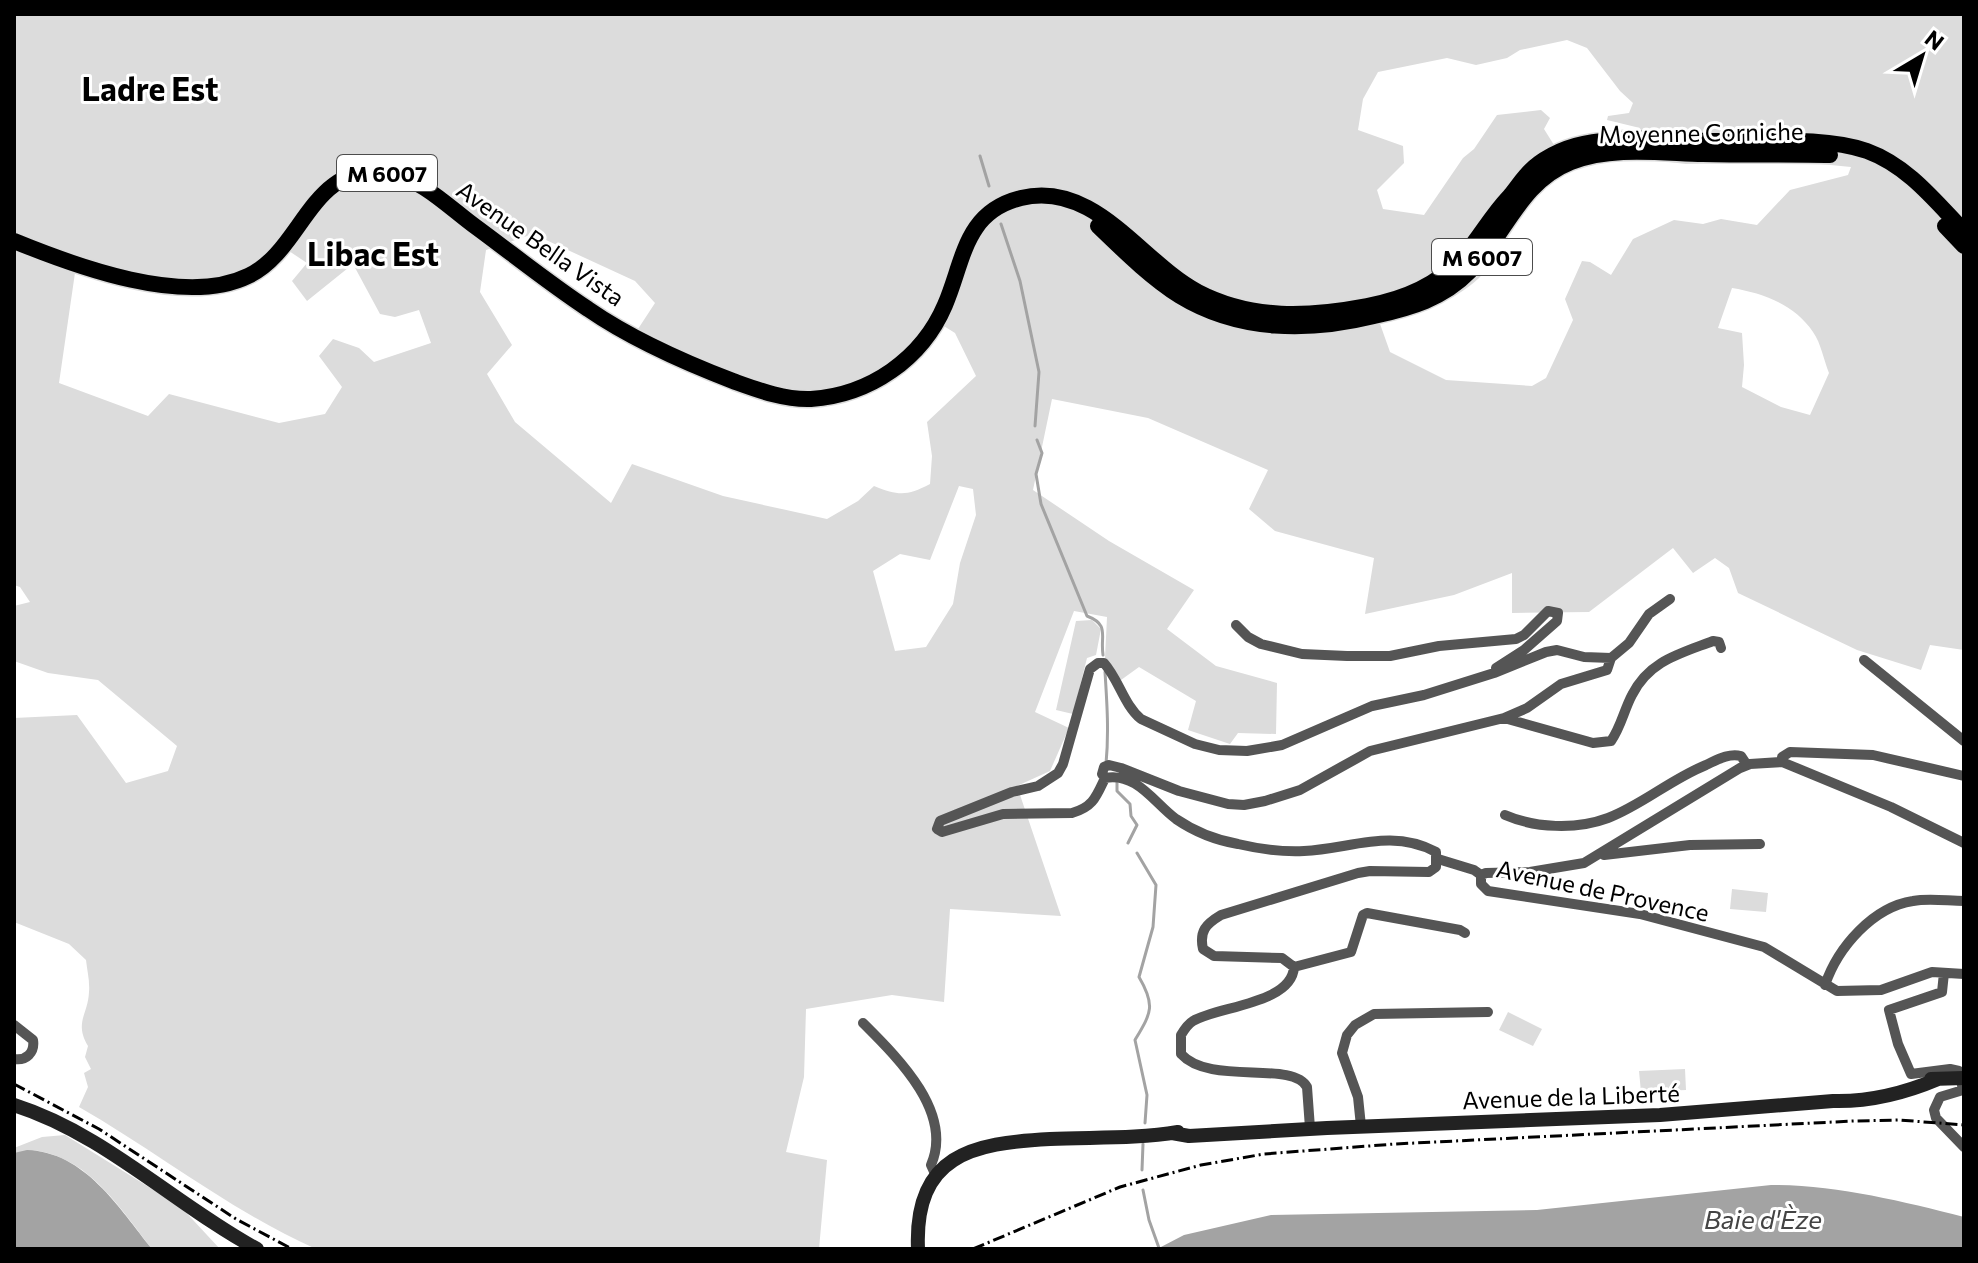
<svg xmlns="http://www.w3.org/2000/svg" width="1978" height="1263" font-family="Commissioner,sans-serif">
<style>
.green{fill:#dcdcdc;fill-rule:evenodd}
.water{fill:#a3a3a3}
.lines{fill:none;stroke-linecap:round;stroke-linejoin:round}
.stream{stroke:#a3a3a3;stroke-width:3}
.primary-casing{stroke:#dbdbdb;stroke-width:19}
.street{stroke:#555;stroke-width:10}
.secondary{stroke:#222;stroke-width:14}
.primary{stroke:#000;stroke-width:16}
.rail{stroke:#000;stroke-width:3;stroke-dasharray:12 4 2 4;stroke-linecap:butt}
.labels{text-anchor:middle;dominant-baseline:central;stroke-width:6;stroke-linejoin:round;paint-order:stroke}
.shield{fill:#fff;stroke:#4c4c4c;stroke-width:2}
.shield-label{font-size:22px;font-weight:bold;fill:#000}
.street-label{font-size:24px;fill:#000;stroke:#fff}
.water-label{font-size:26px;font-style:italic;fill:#444;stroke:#fff}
.district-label{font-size:32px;font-weight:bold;fill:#000;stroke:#fff}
</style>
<rect width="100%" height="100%" fill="#fff"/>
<path class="green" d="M14 14H1964V650L1930 645 1921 670 1857 650 1738 593 1729 568 1715 558 1693 573 1673 548 1589 612 1512 613V573L1454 595 1365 614 1374 558 1275 531 1249 509 1268 470 1148 418 1052 399 1033 490 1109 541 1194 590 1167 629 1216 666 1277 683 1276 734 1238 733 1230 744 1188 730 1196 701 1139 667 1121 680 1105 658 1107 617 1074 611 1035 712 1069 728 1050 771 1017 786 1061 916 950 909 944 1002 892 995 806 1009 804 1077 786 1152 827 1160 819 1249H316C231 1211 159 1153 79 1107L88 1087 84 1073 91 1069 85 1057 88 1046C74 1022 88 1015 89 992 90 981 87 970 86 960L69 944 14 922V718L77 715 126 783 168 771 177 746 98 680 48 673 14 661V606L30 602 20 587 14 585ZM1567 40 1587 48 1620 91 1633 103 1629 113 1608 116 1607 120 1640 128 1627 135 1593 134 1554 145 1544 129 1550 118 1541 110 1497 115 1474 149 1463 158 1424 215 1383 209 1377 190 1404 163 1403 146 1358 130 1363 99 1378 72 1447 58 1476 65 1507 58 1520 50ZM1635 158 1686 164 1790 161 1851 167 1848 175 1790 190 1757 225 1721 219 1703 224 1674 220 1633 239 1611 275 1590 262 1582 261 1565 299 1573 320 1546 378 1532 386 1446 380 1390 352 1379 321C1416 314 1451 304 1479 278 1490 267 1498 249 1505 236 1514 222 1521 207 1532 194 1557 168 1600 159 1635 158ZM533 234 635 281 655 303 638 329 724 371 785 392 813 394 868 379 913 345 931 318 955 333 976 376 927 422 932 456 930 484C907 496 899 496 874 486L858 501 827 519 723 496 632 464 611 503 515 422 487 374 512 345 480 292 486 250ZM277 243 307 263 292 281 307 301 353 264 380 314 395 317 419 310 431 343 374 362 359 348 333 339 319 356 342 387 325 414 279 423 169 394 148 416 59 383 77 259C132 270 195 295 249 267 259 262 268 251 277 243ZM1732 288C1763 293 1795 305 1813 332 1821 343 1824 361 1829 373L1810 415 1781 407 1742 387 1744 365 1742 333 1718 328ZM959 486 973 489 976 515 960 563 953 604 926 647 895 651 873 571 900 554 930 560Z
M1092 620 1101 629 1096 655 1087 658 1073 714 1056 710 1076 621Z
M1732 889 1768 893 1766 912 1730 909Z
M1508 1012 1542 1029 1533 1046 1499 1030Z
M1685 1069 1686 1090 1641 1092 1639 1071Z
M65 1135 181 1207 220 1249H152C122 1211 91 1160 39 1151 30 1149 23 1153 14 1153V1148L42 1137Z"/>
<path class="water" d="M27 1150C85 1152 119 1208 152 1249H14V1153Z
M1771 1185C1836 1185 1901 1201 1964 1217V1249H1144L1159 1248 1184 1235 1271 1215 1537 1210Z"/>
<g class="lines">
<path class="stream" d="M980 156 989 186
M1001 224 1020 281 1039 372 1035 426
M1037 440 1042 453 1036 474 1041 504 1087 616C1110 625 1100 635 1103 655
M1105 672C1107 703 1109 733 1106 764
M1117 780V791L1130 804 1131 816 1137 825 1128 843
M1137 853 1156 885 1153 927 1139 977C1156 1006 1151 1013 1135 1040L1147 1095 1145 1123
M1142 1170 1143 1144
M1143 1190 1149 1220 1159 1248"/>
<defs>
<path id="primary" d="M1098 226C1123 250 1150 277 1180 296 1239 332 1309 332 1374 316 1410 308 1443 299 1470 271 1506 234 1520 182 1571 162 1612 146 1661 153 1703 154 1746 155 1788 154 1830 155
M1945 226 1964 246
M14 241C75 266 185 307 248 276 304 250 310 160 389 173 421 178 451 209 476 227 514 255 550 284 588 309 630 338 686 363 733 381 758 390 784 400 811 399 870 395 922 359 945 305 964 261 964 212 1021 198 1095 180 1141 262 1198 292 1252 320 1309 317 1367 306 1405 299 1441 284 1466 253 1481 235 1492 215 1508 198 1518 187 1525 173 1538 164 1557 150 1580 143 1602 141 1640 136 1680 141 1718 141 1763 142 1824 136 1867 151 1908 166 1935 201 1964 231"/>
</defs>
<use href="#primary" class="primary-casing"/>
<path class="street" d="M1236 625 1248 637 1261 644 1302 654 1347 656H1390L1439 646 1516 639 1524 635 1548 611 1558 613 1557 621 1524 650 1496 668
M1611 658 1629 643 1649 614 1670 599
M1864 660 1964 741
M1504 718 1593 743 1611 741C1621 727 1624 710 1632 695 1649 661 1679 654 1713 641L1719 642 1721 648
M1782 762 1750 764 1740 768 1584 863 1530 872 1486 873 1481 875V884L1488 891 1640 914 1764 947 1837 991 1881 990 1932 972 1964 974
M1964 776 1873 755 1790 752 1782 757V762L1891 807 1964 843
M1105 778C1096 797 1093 807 1072 813L1003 814 942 832 937 829 940 821 1012 792 1038 786 1058 773 1063 764 1090 669 1098 663H1104C1119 680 1124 705 1141 719L1195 744 1219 750 1247 751 1282 745 1372 706 1424 695 1494 673 1546 652 1557 650 1584 657 1611 658
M1505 815C1535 828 1576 830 1608 818 1642 805 1671 779 1706 765 1717 760 1728 753 1741 756L1747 765
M1604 855 1690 845 1760 844
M1438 859 1474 870 1481 875
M1294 967 1351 952 1363 915 1367 913 1460 930 1465 933
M1944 973 1942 992 1889 1010 1898 1044 1911 1074 1950 1069 1959 1071 1963 1090 1940 1097 1934 1110 1936 1118 1964 1147
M1825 985C1838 947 1873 907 1913 901 1929 898 1948 901 1964 901
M863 1023C897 1057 954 1112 931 1165L936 1176
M14 1025 33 1040C35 1053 26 1061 14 1059
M1361 1126 1358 1097 1342 1053 1347 1035 1355 1025 1374 1014 1488 1012
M1310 1128 1307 1087C1292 1060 1210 1086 1181 1054V1035C1184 1030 1188 1024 1193 1021 1218 1006 1292 1004 1294 967L1282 958 1214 956 1203 949C1199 931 1206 924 1221 915L1358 873 1370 871 1429 872 1436 867V852C1391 828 1350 849 1304 851 1282 852 1259 849 1238 844 1215 840 1195 832 1176 819 1154 803 1137 772 1105 778L1102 774 1104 767 1109 765 1121 768 1179 791 1228 804 1244 805 1265 801 1300 790 1370 751 1504 718 1527 708 1561 684 1607 670 1611 658"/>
<path class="secondary" d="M1931 1079 1964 1078
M14 1105C105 1134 174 1204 257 1249
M1172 1133 1189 1136 1327 1128 1660 1115 1833 1101C1870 1102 1905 1093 1938 1079
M918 1249C914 1155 972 1143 1050 1139 1092 1137 1137 1139 1178 1132"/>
<use href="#primary" class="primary"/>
<path class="rail" d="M14 1084 99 1129 236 1219 292 1249
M973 1249 1120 1187 1201 1165 1264 1154 1395 1144 1854 1121 1899 1120 1964 1125"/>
</g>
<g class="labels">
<g class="shield">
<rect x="337" y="155" width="100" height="36" rx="6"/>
<rect x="1432" y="239" width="100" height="36" rx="6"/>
</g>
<g class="shield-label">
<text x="387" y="173">M 6007</text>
<text x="1482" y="257">M 6007</text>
</g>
<g class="street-label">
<text transform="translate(1701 132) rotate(-1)">Moyenne Corniche</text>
<text transform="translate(541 243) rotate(35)">Avenue Bella Vista</text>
<text transform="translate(1603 890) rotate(12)">Avenue de Provence</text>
<text transform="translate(1571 1096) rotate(-2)">Avenue de la Liberté</text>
</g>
<g class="water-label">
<text x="1763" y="1218">Baie d'Èze</text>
</g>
<g class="district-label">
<text x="150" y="88">Ladre Est</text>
<text x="373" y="253">Libac Est</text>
</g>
</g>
<rect width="1978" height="1263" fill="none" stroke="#000000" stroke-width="32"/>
<g transform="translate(1922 56) rotate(38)" stroke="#ffffff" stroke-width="6" paint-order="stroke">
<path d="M0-6L14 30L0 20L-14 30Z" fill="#000000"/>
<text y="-12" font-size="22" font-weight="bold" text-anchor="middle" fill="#000000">N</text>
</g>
</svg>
